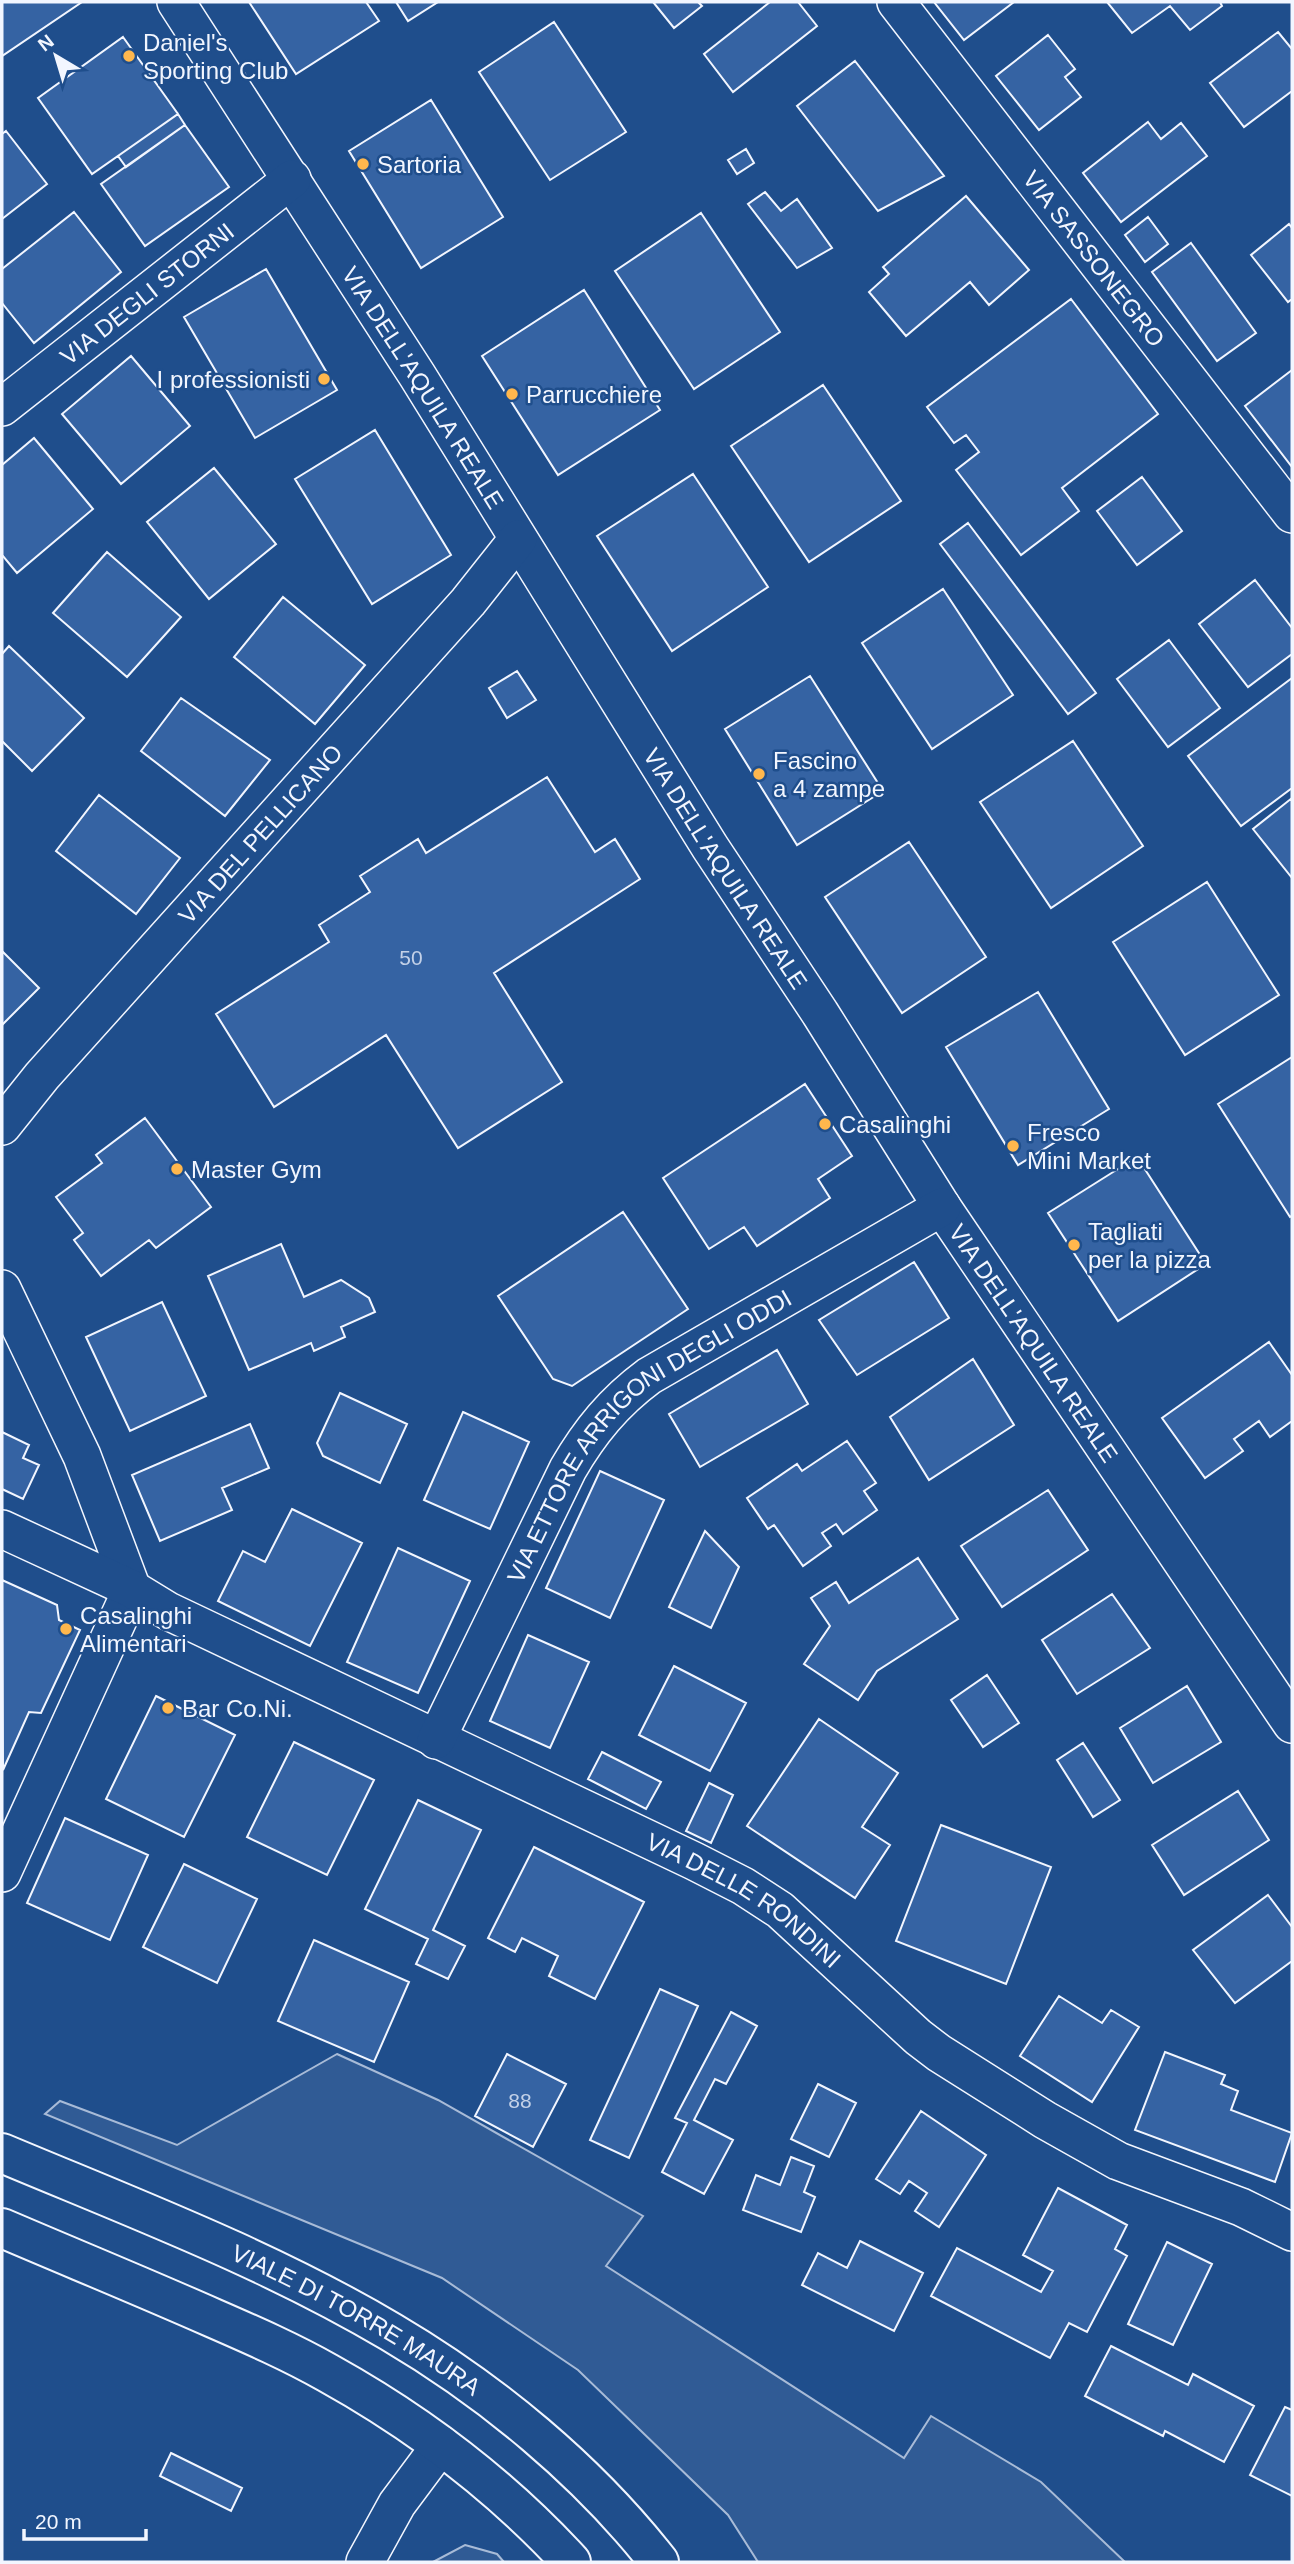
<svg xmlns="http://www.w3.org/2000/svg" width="1294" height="2564" font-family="Helvetica,sans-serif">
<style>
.green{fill:#305b95;stroke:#a8bbd7;stroke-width:2}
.building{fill:#3563a3;stroke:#f2f6ff;stroke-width:2}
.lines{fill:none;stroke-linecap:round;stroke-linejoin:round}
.street-casing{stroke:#f2f6ff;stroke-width:40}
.secondary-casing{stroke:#f2f6ff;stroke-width:42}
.street{stroke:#1f4e8c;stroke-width:37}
.secondary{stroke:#1f4e8c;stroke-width:38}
.poi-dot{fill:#ffb74d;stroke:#1f4e8c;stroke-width:2.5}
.labels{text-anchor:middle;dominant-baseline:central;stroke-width:5;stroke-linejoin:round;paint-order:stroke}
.number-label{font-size:21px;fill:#c3d1e8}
.poi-label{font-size:24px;fill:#f2f6ff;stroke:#1f4e8c;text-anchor:start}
.street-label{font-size:24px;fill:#f2f6ff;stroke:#1f4e8c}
</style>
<rect width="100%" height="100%" fill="#1f4e8c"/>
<path class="green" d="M337 2054 438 2100 643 2216 606 2266 904 2458 931 2416 1041 2482 1125 2562H758L728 2515 578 2370 442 2278 45 2114 60 2101 177 2145Z
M465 2545 497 2554 504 2562H433Z"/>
<path class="building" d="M2 2H82L2 56Z
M249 2H366L379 21 296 74Z
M396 2H438L408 21Z
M653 2H698L702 6 674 28Z
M770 2H798L817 26 733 92 704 54Z
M934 2H1014L964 40Z
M1107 2H1220L1222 6 1190 30 1170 6 1132 33Z
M554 22 626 132 550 180 479 72Z
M1278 32 1292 49V91L1244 127 1210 83Z
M1048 35 1075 69 1065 77 1081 97 1039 130 996 76Z
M123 37 178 114 92 174 38 98Z
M855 61 944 176 878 211 797 106Z
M431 100 503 217 421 268 349 151Z
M178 114 185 125 126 167 118 156Z
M1148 122 1161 139 1181 123 1207 156 1121 222 1083 173Z
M185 125 229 187 145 246 101 184Z
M6 131 47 184 2 219V134Z
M746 149 754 163 737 174 728 160Z
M765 192 781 211 797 199 832 248 797 268 748 204Z
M966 196 1029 270 989 305 970 282 906 336 869 292 889 274 883 267Z
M74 212 121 272 34 343 2 303V269Z
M701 213 780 332 694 389 615 271Z
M1148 217 1168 244 1145 262 1125 235Z
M1289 224 1292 228V299L1288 302 1251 255Z
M1191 243 1256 333 1217 361 1152 272Z
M266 269 337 390 255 438 184 317Z
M584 290 660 410 558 475 482 356Z
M1071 299 1158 414 1062 488 1079 511 1021 555 956 470 979 452 966 435 954 443 927 407Z
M131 356 190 426 121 484 62 414Z
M1292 370V467L1245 406Z
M823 385 901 501 809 562 731 446Z
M375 430 451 555 372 604 295 479Z
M34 438 93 509 17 573 2 555V465Z
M214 468 276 544 209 599 147 522Z
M693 474 768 587 672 651 597 536Z
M1142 477 1182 531 1137 565 1097 511Z
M968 523 1096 693 1068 714 940 544Z
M107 552 181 617 127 677 53 613Z
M1255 580 1292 628V654L1248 687 1199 624Z
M943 589 1013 695 932 749 862 643Z
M283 597 365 665 315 724 234 657Z
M1169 640 1220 708 1168 747 1117 679Z
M9 646 84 718 32 771 2 741V654Z
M517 671 536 700 507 718 489 688Z
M810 676 883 791 797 845 725 729Z
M1292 678V788L1241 826 1188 756Z
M181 698 270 760 225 816 141 751Z
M1073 741 1143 846 1051 908 980 802Z
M547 777 595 852 615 839 640 879 494 973 562 1082 458 1148 386 1035 274 1107 216 1014 329 942 319 925 370 892 360 876 418 839 426 853Z
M99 795 180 858 136 914 56 851Z
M1292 798V878L1253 829Z
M909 842 986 957 902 1013 825 897Z
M1207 882 1279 995 1185 1055 1113 942Z
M2 951 39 988 2 1025Z
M1038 992 1109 1109 1018 1165 946 1047Z
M1292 1057V1216L1290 1217 1218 1104Z
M805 1084 852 1156 818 1179 830 1198 757 1246 744 1227 709 1249 663 1178Z
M145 1118 211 1207 156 1248 149 1240 101 1276 74 1240 83 1233 56 1197 102 1163 96 1155Z
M1137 1157 1206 1264 1118 1321 1048 1213Z
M623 1212 688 1309 572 1386 553 1379 498 1296Z
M281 1244 304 1297 341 1280 369 1298 375 1312 341 1327 345 1337 314 1351 311 1343 249 1370 208 1276Z
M914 1262 949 1318 857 1375 819 1320Z
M162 1302 206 1396 130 1431 86 1337Z
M1269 1342 1292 1375V1421L1270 1437 1259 1421 1234 1439 1243 1451 1205 1478 1162 1418Z
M777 1350 808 1404 700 1467 669 1414Z
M973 1359 1014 1425 929 1480 890 1417Z
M340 1393 407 1424 380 1483 323 1456 317 1443Z
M463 1412 529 1442 490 1529 424 1500Z
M250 1424 269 1468 222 1488 232 1510 160 1541 132 1475Z
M2 1432 29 1445 23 1458 39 1465 23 1499 2 1489Z
M847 1441 876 1483 864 1491 877 1510 843 1534 836 1524 822 1533 831 1546 803 1566 774 1525 768 1529 747 1498 797 1464 802 1471Z
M600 1471 664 1500 610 1618 546 1588Z
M1048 1490 1088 1550 1002 1607 961 1546Z
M292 1509 362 1543 310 1646 218 1601 243 1551 265 1562Z
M705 1531 739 1567 711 1628 669 1607Z
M398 1548 470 1581 418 1693 347 1662Z
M918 1558 958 1619 877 1671 858 1700 804 1664 830 1626 811 1598 836 1582 849 1603Z
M2 1580 57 1605 59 1620 80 1630 41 1713 29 1712 3 1770Z
M1112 1594 1150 1648 1077 1694 1042 1640Z
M528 1635 589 1662 550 1748 490 1721Z
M674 1666 746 1703 710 1771 639 1735Z
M987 1675 1019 1723 983 1747 951 1700Z
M1187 1686 1221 1742 1153 1783 1120 1728Z
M156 1696 235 1735 184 1837 106 1799Z
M819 1719 898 1773 862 1827 890 1845 855 1898 747 1826Z
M294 1742 374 1780 327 1875 247 1837Z
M1083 1743 1120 1800 1093 1817 1057 1760Z
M602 1752 661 1782 646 1809 588 1779Z
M709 1783 733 1795 711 1843 686 1831Z
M1238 1791 1269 1840 1184 1895 1152 1845Z
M418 1800 481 1830 433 1930 465 1946 448 1979 416 1964 428 1939 365 1909Z
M65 1818 148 1855 110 1940 27 1903Z
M941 1825 1051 1867 1006 1984 896 1941Z
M534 1847 644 1902 595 1999 549 1976 558 1956 522 1938 515 1952 488 1938Z
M184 1864 257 1899 217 1983 143 1947Z
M1268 1895 1292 1927V1961L1235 2003 1193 1950Z
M314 1940 409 1982 374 2062 278 2021Z
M660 1989 698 2006 629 2158 590 2140Z
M1059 1996 1102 2023 1111 2010 1139 2027 1092 2102 1020 2056Z
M731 2012 757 2026 726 2084 715 2079 694 2120 733 2140 704 2194 662 2172 687 2123 675 2118Z
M1165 2052 1225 2075 1221 2084 1238 2091 1231 2110 1292 2133 1275 2182 1135 2130Z
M507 2054 566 2084 533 2147 475 2116Z
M818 2084 856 2103 829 2157 791 2139Z
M921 2111 986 2155 939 2227 915 2211 927 2193 909 2181 900 2194 876 2179Z
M791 2157 814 2166 804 2192 815 2197 801 2232 743 2210 756 2175 780 2185Z
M1058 2188 1127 2225 1115 2249 1127 2256 1087 2332 1069 2323 1050 2358 931 2296 957 2248 1041 2292 1053 2271 1023 2255Z
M860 2241 923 2273 894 2331 802 2285 818 2253 847 2268Z
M1167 2242 1212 2264 1173 2345 1128 2324Z
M1111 2346 1188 2385 1193 2374 1254 2406 1224 2462 1165 2431 1163 2436 1085 2396Z
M1285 2407 1292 2410V2496L1250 2475Z
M171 2453 242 2488 231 2511 160 2476Z"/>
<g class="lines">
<defs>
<g id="street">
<path id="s1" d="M176 2 417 375 710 847 820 1013 942 1207 1292 1724"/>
<path id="s2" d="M896 2 1292 514"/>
<path id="s3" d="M2 407 292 179"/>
<path id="s4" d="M2 1126 42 1076 468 602 518 539"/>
<path d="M2 1289 82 1456 132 1589 2 1873"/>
<path id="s5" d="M2 1529 132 1589 168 1611 694 1861 743 1886 780 1910 918 2037 939 2053 1045 2120 1118 2161 1241 2207 1292 2232"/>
<path id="s6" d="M436 1740 568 1469C590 1431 614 1402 649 1376L942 1207"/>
<path d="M365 2562 397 2504 441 2445"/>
</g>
<g id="secondary">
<path id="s7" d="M2 2153C133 2208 268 2259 391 2332 491 2391 587 2470 659 2562"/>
<path d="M2 2228C72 2258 143 2287 213 2318 252 2335 291 2352 328 2373 418 2423 501 2486 571 2562"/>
</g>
</defs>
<use href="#street" class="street-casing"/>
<use href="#secondary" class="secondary-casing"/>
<use href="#street" class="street"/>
<use href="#secondary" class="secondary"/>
</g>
<g class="poi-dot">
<circle cx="129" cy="56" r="7"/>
<circle cx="363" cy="164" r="7"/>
<circle cx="324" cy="379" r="7"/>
<circle cx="512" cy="394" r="7"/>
<circle cx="759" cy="774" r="7"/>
<circle cx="825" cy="1124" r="7"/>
<circle cx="1013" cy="1146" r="7"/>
<circle cx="177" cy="1169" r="7"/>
<circle cx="1074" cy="1245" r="7"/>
<circle cx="66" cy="1629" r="7"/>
<circle cx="168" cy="1708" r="7"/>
</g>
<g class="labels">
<g class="number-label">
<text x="411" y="957">50</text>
<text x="520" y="2100">88</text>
</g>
<g class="poi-label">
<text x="143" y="42">Daniel's<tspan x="143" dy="28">Sporting Club</tspan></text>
<text x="377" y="164">Sartoria</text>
<text x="310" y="379" text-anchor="end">I professionisti</text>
<text x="526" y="394">Parrucchiere</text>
<text x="773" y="760">Fascino<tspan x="773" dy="28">a 4 zampe</tspan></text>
<text x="839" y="1124">Casalinghi</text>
<text x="1027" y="1132">Fresco<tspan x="1027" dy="28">Mini Market</tspan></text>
<text x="191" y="1169">Master Gym</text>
<text x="1088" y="1231">Tagliati<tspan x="1088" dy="28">per la pizza</tspan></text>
<text x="80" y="1615">Casalinghi<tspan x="80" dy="28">Alimentari</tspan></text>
<text x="182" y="1708">Bar Co.Ni.</text>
</g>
<g class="street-label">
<text stroke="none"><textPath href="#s2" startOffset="324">VIA SASSONEGRO</textPath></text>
<text stroke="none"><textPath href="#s3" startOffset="184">VIA DEGLI STORNI</textPath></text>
<text stroke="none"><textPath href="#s1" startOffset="458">VIA DELL'AQUILA REALE</textPath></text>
<text stroke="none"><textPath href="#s4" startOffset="390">VIA DEL PELLICANO</textPath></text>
<text stroke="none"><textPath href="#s1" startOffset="1026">VIA DELL'AQUILA REALE</textPath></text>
<text stroke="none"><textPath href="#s1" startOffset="1592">VIA DELL'AQUILA REALE</textPath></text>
<text stroke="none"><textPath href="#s6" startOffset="382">VIA ETTORE ARRIGONI DEGLI ODDI</textPath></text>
<text stroke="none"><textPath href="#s5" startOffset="831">VIA DELLE RONDINI</textPath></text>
<text stroke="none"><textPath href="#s7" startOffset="392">VIALE DI TORRE MAURA</textPath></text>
</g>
</g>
<rect width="1294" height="2564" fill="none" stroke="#f2f6ff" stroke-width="7"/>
<g transform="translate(56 56) rotate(322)" stroke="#1f4e8c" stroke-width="5" paint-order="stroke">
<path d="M0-5L12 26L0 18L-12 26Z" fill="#f2f6ff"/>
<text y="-10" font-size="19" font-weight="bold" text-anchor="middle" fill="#f2f6ff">N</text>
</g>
<path d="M24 2529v10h122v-10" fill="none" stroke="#f2f6ff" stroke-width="3.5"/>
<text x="35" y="2529" font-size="21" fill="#f2f6ff" stroke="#1f4e8c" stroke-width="5" paint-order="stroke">20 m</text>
</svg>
